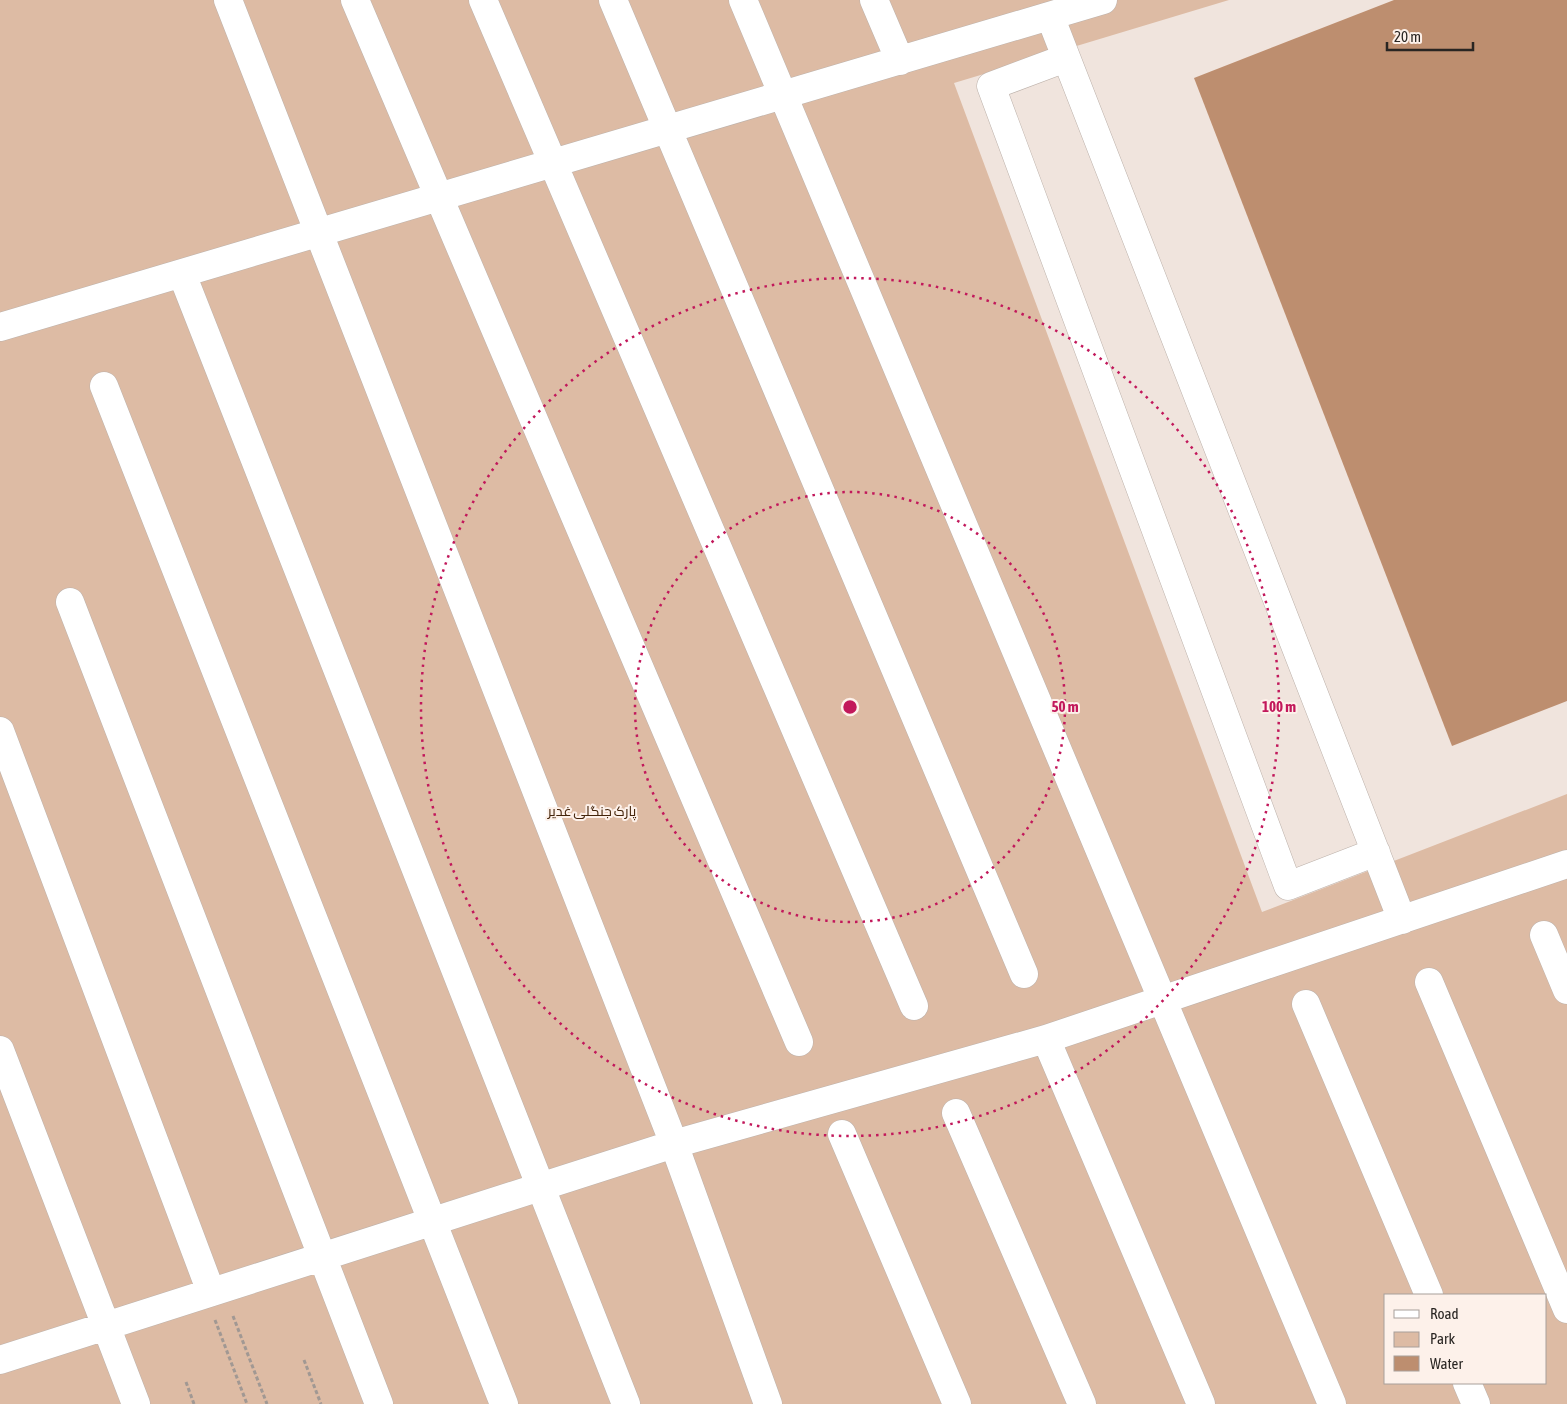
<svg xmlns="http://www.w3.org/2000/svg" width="1567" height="1404" font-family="'Asap Condensed',Cairo,sans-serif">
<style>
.green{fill:#ddbba4;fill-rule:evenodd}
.water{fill:#bd8e6f}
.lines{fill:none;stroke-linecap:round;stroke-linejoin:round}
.minor-casing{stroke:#bdb2ab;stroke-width:29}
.path{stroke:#a19893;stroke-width:3;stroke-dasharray:4 2.5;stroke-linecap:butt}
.minor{stroke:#fff;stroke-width:28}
.ring{fill:none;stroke:#c2185b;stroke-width:2.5;stroke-dasharray:2.5 5}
.labels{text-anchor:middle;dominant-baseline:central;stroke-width:4;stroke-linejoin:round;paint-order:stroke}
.park-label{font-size:14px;fill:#432309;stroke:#fdf1ea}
.centre{fill:#c2185b;stroke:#fdf1ea;stroke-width:2.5}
.ring-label{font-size:15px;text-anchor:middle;font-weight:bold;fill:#c2185b;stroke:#fdf1ea;stroke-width:4;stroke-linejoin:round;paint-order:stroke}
</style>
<rect width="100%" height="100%" fill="#f0e4dd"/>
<path class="green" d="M0 0H1229L954 83 1262 912 1567 794V1404H0ZM1386 1295H1546V1383H1386Z"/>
<path class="water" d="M1394 0H1567V701L1452 746 1194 78Z"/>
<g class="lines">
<defs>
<path id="minor" d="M228 0 674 1144 768 1404
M355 0 799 1042
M483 0 914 1006
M613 0 1024 974
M743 0 1332 1404
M874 0 900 61
M1050 16 1402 920
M1066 58 991 86 1288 886 1376 852
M182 274 626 1404
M0 327 1103 0
M104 386 504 1404
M70 602 379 1404
M0 731 211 1292
M1544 935 1567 990
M1429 982 1567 1309
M1306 1004 1429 1295
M1046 1039 1201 1404
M0 1050 136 1404
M956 1113 1082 1404
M842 1134 957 1404
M0 1360 674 1144 1046 1039 1567 864
M1467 1383 1476 1404"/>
</defs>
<use href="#minor" class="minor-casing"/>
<path class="path" d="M233 1316 267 1404
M215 1320 247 1404
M304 1360 321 1404
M186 1382 194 1404"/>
<use href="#minor" class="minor"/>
</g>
<g class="ring">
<circle cx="850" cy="707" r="215"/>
<circle cx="850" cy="707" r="429"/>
</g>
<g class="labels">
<g class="park-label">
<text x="592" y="811">پارک جنگلی غدیر</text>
</g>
</g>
<circle cx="850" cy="707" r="8" class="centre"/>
<g class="ring-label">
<text x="1065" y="712">50 m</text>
<text x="1279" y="712">100 m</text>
</g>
<rect x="1384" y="1294" width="162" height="90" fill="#fdf1ea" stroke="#a89f9a"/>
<rect x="1394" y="1310" width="25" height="8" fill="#ffffff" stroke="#a89f9a"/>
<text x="1430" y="1319" font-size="15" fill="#292522">Road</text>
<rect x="1394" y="1332" width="25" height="15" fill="#ddbba4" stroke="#a89f9a"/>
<text x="1430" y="1344" font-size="15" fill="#292522">Park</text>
<rect x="1394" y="1356" width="25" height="15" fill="#bd8e6f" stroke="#a89f9a"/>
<text x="1430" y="1369" font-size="15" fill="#292522">Water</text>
<path d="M1387 42v8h86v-8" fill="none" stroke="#292522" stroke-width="2.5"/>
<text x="1394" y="42" font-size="15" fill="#292522" stroke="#fdf1ea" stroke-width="4" paint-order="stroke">20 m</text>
</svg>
